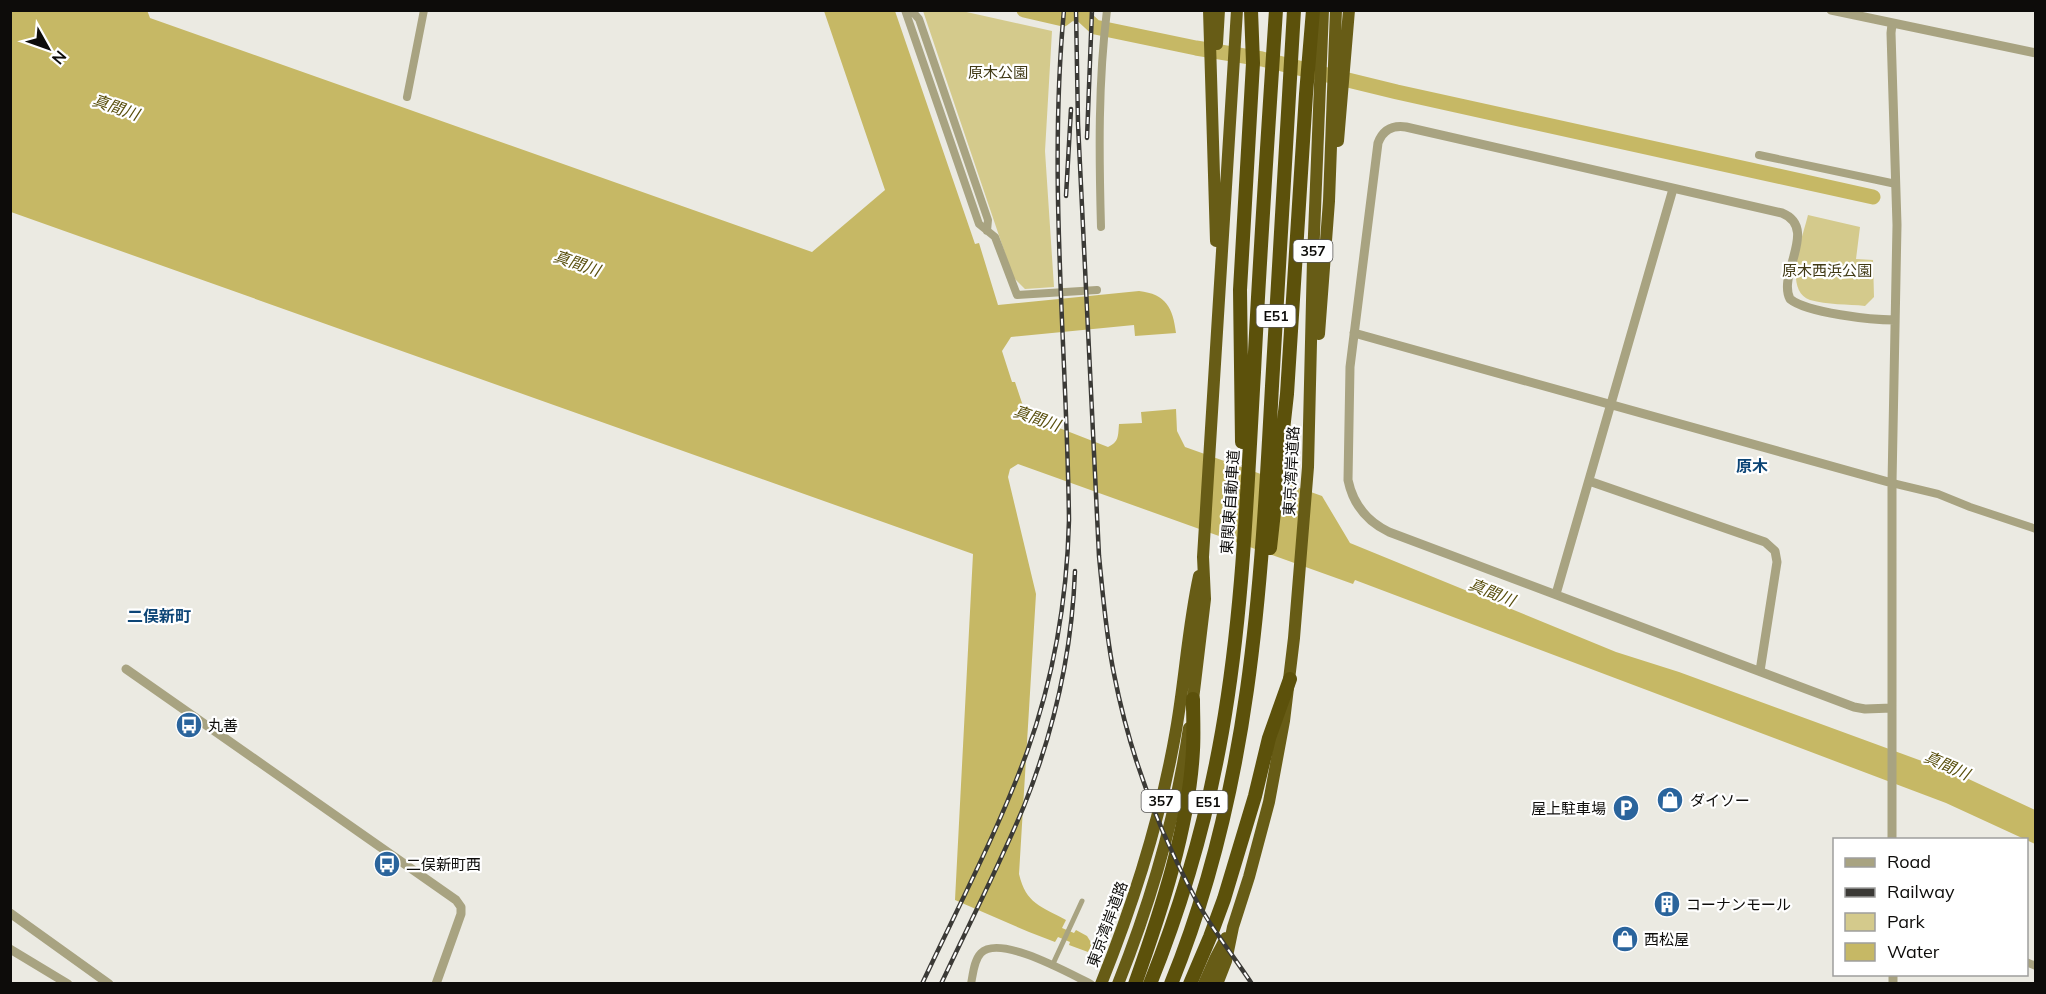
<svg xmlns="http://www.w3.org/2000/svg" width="2046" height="994" font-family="Mulish,'Noto Sans JP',sans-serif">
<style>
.green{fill:#d4ca8c}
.water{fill:#c6b865}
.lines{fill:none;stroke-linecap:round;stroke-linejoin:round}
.river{stroke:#c6b865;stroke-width:15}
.pedestrian{stroke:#a8a381;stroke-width:5}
.minor{stroke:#a8a381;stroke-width:8}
.tertiary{stroke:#a8a381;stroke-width:9}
.trunk{stroke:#675c16;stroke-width:12}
.motorway{stroke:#5c510b;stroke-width:14}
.rail-casing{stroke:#3b3a36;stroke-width:4.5}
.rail{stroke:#fff;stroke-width:2;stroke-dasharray:7;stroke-linecap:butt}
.labels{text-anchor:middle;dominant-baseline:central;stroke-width:4.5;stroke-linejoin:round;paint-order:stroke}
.shield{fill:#fff;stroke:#565554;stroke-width:1.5}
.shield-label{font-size:14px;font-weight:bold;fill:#0d0c0a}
.park-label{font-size:15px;fill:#413a16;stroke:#fff}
.street-label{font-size:15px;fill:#0d0c0a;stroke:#fff}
.poi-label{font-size:15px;fill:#0d0c0a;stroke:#fff;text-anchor:start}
.water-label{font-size:16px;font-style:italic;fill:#594f0d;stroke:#fff}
.neighbourhood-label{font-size:16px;font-weight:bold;fill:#0c4576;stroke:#fff}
</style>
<rect width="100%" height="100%" fill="#ebeae2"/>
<path class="green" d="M923 11H962L1052 31 1045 151 1054 287 1025 289 1013 277Z
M1808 215 1860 227 1856 259 1873 260 1874 297 1865 306C1848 304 1827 305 1810 300 1782 290 1803 236 1808 215Z"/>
<path class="water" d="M147 10 150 18 812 252 885 190 824 11H895L975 244 979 243 998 305 1139 291C1166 294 1173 308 1176 333L1135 336 1134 325 1011 337 1002 351 1012 382H1015L1026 415 1108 447C1119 442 1118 436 1119 424L1142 423 1141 412 1176 409 1177 431 1185 447 1322 496 1350 543 1616 652 1679 672 1960 775 2035 810V844L1946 803 1355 580 1353 584 1018 464 1010 469 1008 477 1036 594 1019 874C1026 904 1041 906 1066 920L1062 928 1074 933 1076 930 1087 936 1092 944 1088 952 1069 945 1070 942 1058 937 1055 942 1029 932 955 900 973 554 11 212V11Z"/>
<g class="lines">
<path class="river" d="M1024 10 1063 19 1071 13 1082 15 1095 27 1196 48 1262 59 1397 92 1873 197"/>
<path class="pedestrian" d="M1052 966 1082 901"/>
<path class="minor" d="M905 10 979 224 995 237 1017 295 1097 290
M911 10 919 19 988 220 987 231
M407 97 424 10
M1759 155 1896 184
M1101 227C1099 154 1098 83 1107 10
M1892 483 1938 494 1970 507 2036 529
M2026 962 2036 966
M971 984C973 974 974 960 981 953 1000 934 1070 974 1091 984"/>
<path class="tertiary" d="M1831 10 2036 53
M1892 24 1891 33 1897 225 1892 483V840
M1354 333 1892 483
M1589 481 1765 542 1775 551 1777 562 1760 671
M1556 594 1673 189
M126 669 456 900 461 907V914L436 984
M1892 708 1865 709 1854 707 1389 532C1366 521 1353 504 1348 480L1350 367 1378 143C1383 130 1392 125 1406 127L1782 213C1819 228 1777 274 1790 299 1807 313 1872 320 1895 320
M10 913 109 984
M10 949 68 984
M1893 974V984"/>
<path class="trunk" d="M1209 10 1216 241
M1217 44 1219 10
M1338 141 1349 10
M1319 334 1329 201 1336 10
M1192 708 1205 599 1203 557 1237 10
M1101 984C1134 902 1161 817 1176 730 1185 679 1188 626 1199 576
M1118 984C1151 901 1176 816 1189 728
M1204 984 1216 957 1226 938
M1217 984 1226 961 1233 927 1249 877 1269 802 1284 721 1294 638 1308 467 1313 259 1323 10"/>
<path class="motorway" d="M1242 442 1240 290 1253 63 1251 10
M1270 548 1287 394 1306 94 1313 10
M1135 984C1161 911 1189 827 1193 750 1194 733 1193 716 1193 699
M1150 984C1183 902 1207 818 1222 732 1243 613 1247 492 1254 372 1260 251 1268 131 1276 10
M1171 984C1250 790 1261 592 1272 386 1279 261 1287 136 1294 10
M1190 984 1210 937 1224 899 1255 796 1269 738 1290 679"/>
<defs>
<path id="rail" d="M1076 10 1078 124 1099 556C1103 596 1106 635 1114 674 1129 751 1157 827 1194 896 1210 927 1233 955 1252 984
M1087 138 1092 10
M1066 196 1071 109
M922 984C958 907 998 831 1027 752 1054 677 1067 599 1069 520 1067 350 1048 180 1064 10
M941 984C969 924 999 866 1024 806 1054 731 1072 651 1075 571"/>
</defs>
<use href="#rail" class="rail-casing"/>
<use href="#rail" class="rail"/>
</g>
<defs>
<symbol id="bus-disc" viewBox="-11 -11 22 22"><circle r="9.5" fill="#2a649c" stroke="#fff"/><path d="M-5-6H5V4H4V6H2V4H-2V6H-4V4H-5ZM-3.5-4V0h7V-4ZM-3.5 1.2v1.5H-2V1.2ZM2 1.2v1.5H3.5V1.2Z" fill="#fff"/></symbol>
<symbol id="shop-disc" viewBox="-11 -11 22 22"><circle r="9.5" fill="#2a649c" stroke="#fff"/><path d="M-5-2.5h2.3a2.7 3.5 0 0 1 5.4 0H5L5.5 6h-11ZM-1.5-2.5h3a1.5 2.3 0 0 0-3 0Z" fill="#fff"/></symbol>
<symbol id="parking-disc" viewBox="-11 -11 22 22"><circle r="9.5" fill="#2a649c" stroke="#fff"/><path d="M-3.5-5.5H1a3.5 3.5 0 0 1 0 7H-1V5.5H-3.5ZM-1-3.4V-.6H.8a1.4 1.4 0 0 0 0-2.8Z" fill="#fff"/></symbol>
<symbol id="building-disc" viewBox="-11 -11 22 22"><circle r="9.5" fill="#2a649c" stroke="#fff"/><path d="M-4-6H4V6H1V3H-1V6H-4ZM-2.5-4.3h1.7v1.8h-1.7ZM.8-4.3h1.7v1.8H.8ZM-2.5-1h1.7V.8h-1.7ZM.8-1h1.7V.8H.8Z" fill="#fff"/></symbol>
</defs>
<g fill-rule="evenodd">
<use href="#bus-disc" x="174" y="710" width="30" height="30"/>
<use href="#shop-disc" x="1655" y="785" width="30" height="30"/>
<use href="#parking-disc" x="1611" y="793" width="30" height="30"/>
<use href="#bus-disc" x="372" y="849" width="30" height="30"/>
<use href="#building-disc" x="1652" y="889" width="30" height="30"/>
<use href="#shop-disc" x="1610" y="924" width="30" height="30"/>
</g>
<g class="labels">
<g class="shield">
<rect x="1293.5" y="240" width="39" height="22" rx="4.5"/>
<rect x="1256.5" y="305" width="39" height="22" rx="4.5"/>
<rect x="1141.5" y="790" width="39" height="22" rx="4.5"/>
<rect x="1188.5" y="791" width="39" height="22" rx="4.5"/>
</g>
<g class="shield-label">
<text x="1313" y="251">357</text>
<text x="1276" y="316">E51</text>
<text x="1161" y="801">357</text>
<text x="1208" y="802">E51</text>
</g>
<g class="park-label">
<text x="998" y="72">原木公園</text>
<text x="1827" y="270">原木西浜公園</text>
</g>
<g class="street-label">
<text transform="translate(1291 471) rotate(-87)">東京湾岸道路</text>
<text transform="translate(1230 502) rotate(-86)">東関東自動車道</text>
<text transform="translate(1107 924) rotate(-70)">東京湾岸道路</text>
</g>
<g class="poi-label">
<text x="208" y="725">丸善</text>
<text x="1690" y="800">ダイソー</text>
<text x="1606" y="808" text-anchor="end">屋上駐車場</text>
<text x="406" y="864">二俣新町西</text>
<text x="1686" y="904">コーナンモール</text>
<text x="1644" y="939">西松屋</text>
</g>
<g class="water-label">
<text transform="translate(116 107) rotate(19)">真間川</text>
<text transform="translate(577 263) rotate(19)">真間川</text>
<text transform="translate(1037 418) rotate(19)">真間川</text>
<text transform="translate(1492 592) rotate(22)">真間川</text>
<text transform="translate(1947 765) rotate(24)">真間川</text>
</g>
<g class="neighbourhood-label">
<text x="1752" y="466">原木</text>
<text x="159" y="616">二俣新町</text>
</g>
</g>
<rect width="2046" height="994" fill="none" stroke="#0d0c0a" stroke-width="24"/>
<rect x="1833" y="838" width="195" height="138" fill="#ffffff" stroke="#9e9e9d" stroke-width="1.5"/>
<rect x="1845" y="858" width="30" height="9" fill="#a8a381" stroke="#9e9e9d" stroke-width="1.5"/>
<text x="1887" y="868" font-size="18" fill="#0d0c0a">Road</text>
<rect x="1845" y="888" width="30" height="9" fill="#3b3a36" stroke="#9e9e9d" stroke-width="1.5"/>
<text x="1887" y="898" font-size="18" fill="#0d0c0a">Railway</text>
<rect x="1845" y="913" width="30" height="18" fill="#d4ca8c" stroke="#9e9e9d" stroke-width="1.5"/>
<text x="1887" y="928" font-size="18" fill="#0d0c0a">Park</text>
<rect x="1845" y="943" width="30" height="18" fill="#c6b865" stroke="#9e9e9d" stroke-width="1.5"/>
<text x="1887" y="958" font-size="18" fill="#0d0c0a">Water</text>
<g transform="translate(48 48) rotate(130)" stroke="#ffffff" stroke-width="4.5" paint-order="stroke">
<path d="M0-4.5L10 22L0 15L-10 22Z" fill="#0d0c0a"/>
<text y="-9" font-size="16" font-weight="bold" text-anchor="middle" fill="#0d0c0a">N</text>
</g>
</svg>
